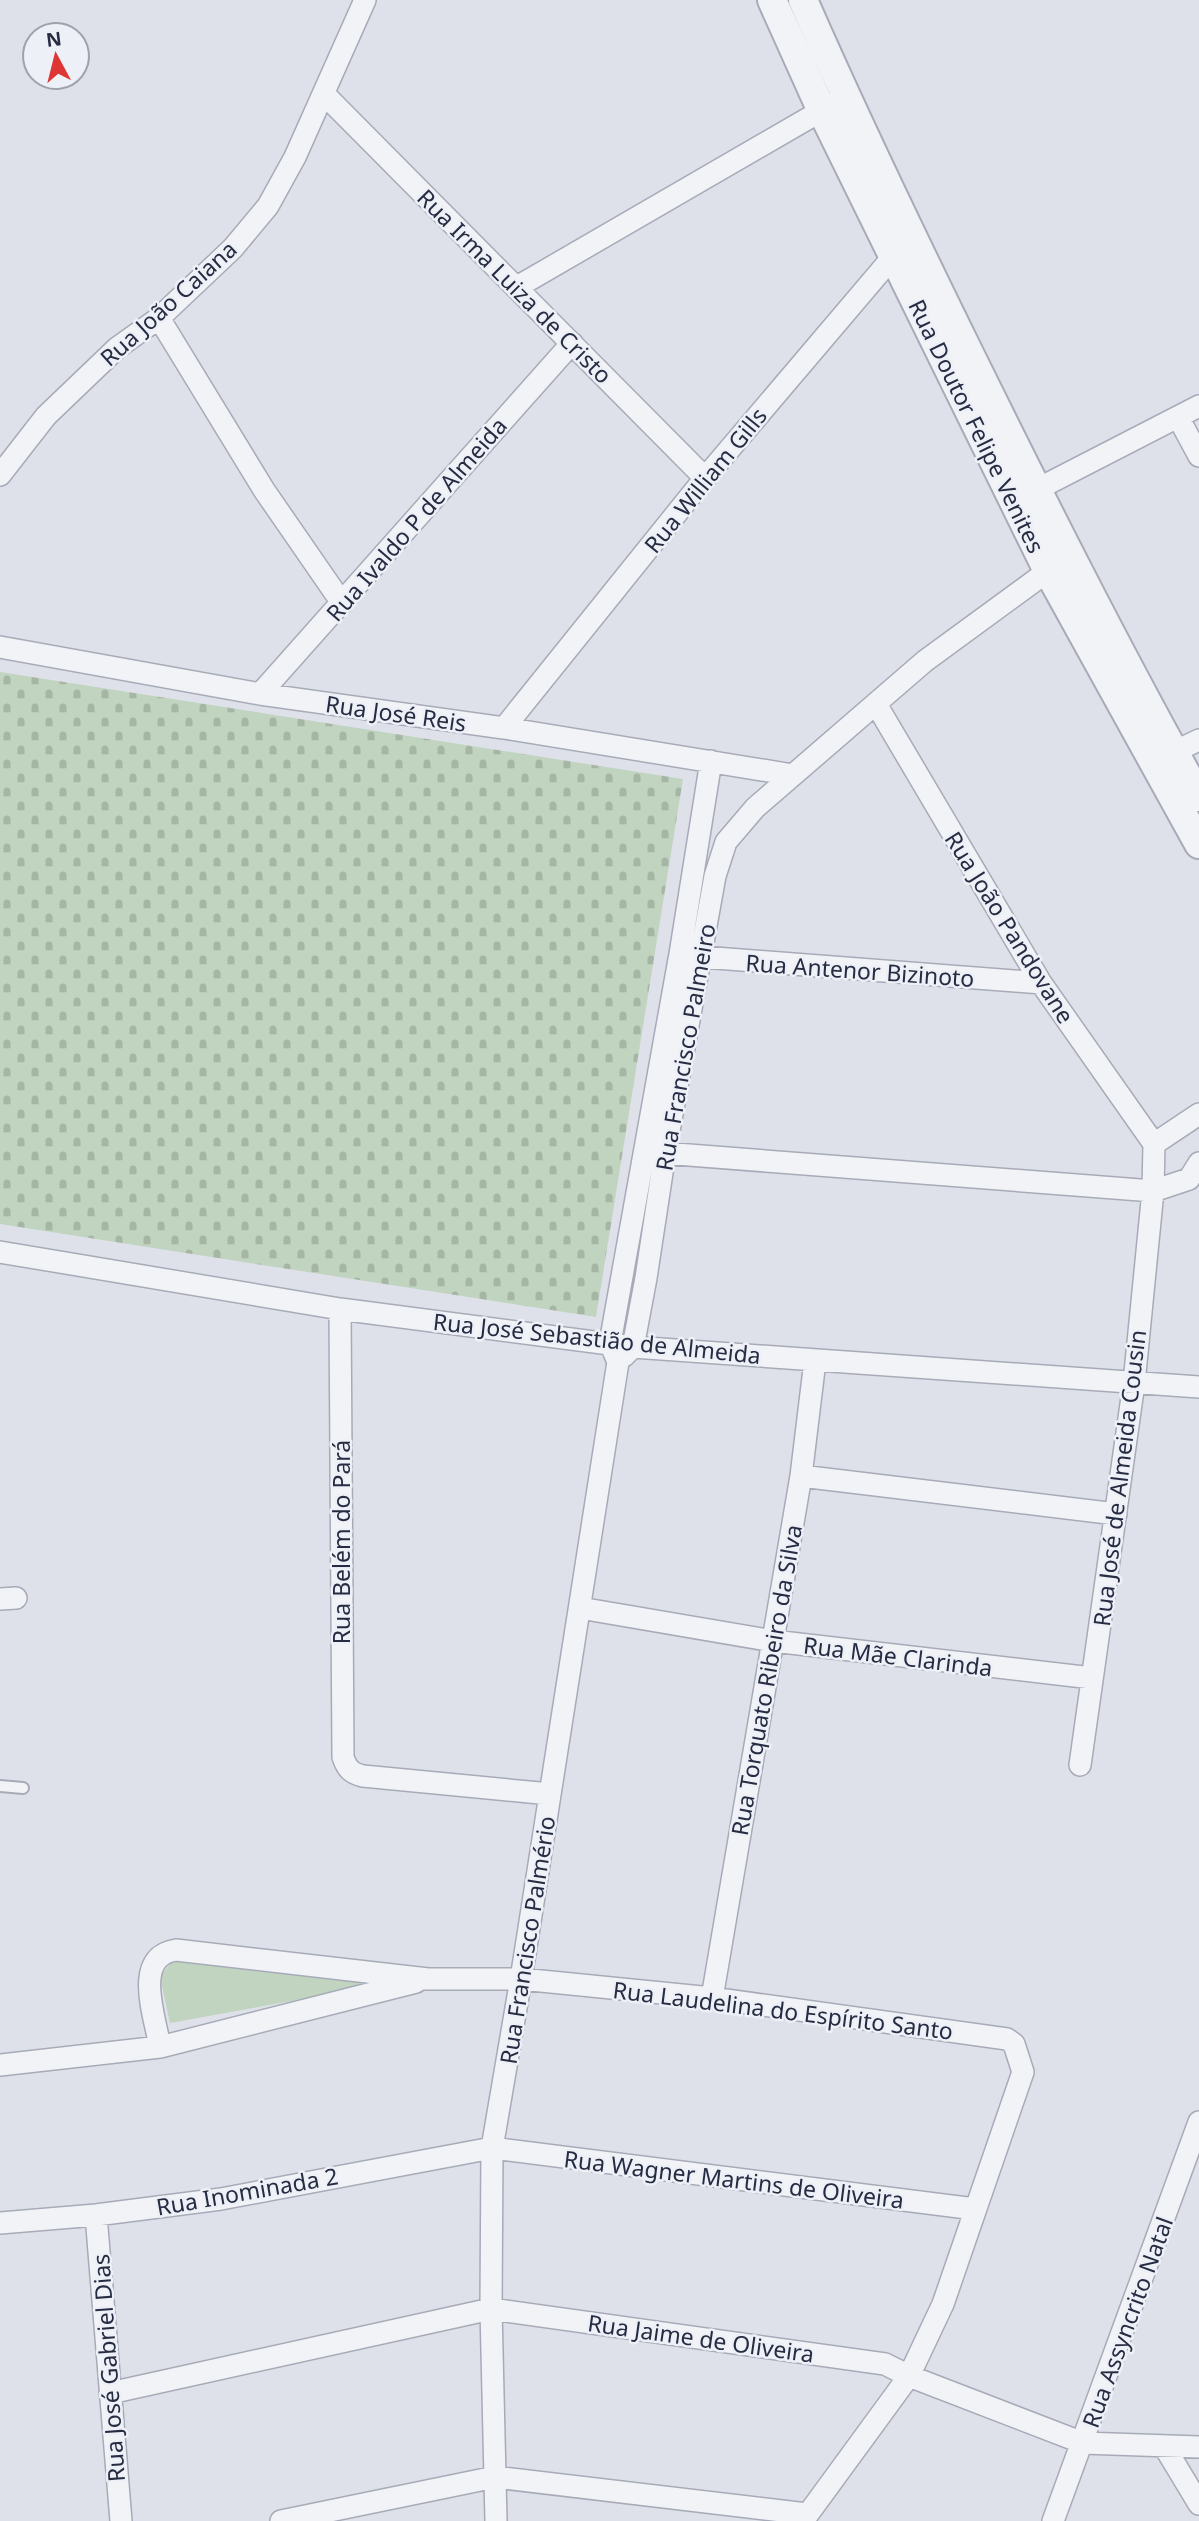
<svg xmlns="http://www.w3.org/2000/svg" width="1199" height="2521" font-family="'Noto Sans',sans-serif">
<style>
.cemetery{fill:url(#cemetery-stones)}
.green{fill:#c1d4bf}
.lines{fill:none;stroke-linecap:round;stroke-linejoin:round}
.service-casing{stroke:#a7abb8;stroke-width:14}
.minor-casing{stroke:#a7abb8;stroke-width:24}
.tertiary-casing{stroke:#a7abb8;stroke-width:32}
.service{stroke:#f2f3f7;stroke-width:10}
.minor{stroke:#f2f3f7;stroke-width:21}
.tertiary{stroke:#f2f3f7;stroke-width:28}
.labels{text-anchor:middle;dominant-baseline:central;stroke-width:5;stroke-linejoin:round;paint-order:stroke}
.street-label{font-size:23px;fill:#262c42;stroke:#eef0f7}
</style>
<defs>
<pattern id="cemetery-stones" width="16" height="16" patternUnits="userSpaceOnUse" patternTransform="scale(1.75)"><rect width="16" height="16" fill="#c1d4bf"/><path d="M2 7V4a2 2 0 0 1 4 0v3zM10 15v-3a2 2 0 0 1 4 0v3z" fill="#a6b6a5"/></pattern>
</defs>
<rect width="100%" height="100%" fill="#dee1ea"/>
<path class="cemetery" d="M0 672 683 779 596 1317 0 1224Z"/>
<path class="green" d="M173 1960 388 1979 375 1986 170 2023 160 1977Z"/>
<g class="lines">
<defs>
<path id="service" d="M0 1786 23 1788"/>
<path id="minor" d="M324 94 705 478
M517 287 833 104
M159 318 264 490 342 603
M1178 417 1199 456
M0 475 46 416 117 348 159 318 233 248 268 206 295 157 365 0
M1026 495 1199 406
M0 647 260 694 504 728 793 775
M260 694 572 343
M876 704 1041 983 1154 1144
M504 728 705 478 902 246
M1163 757 1199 740
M689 956 1041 983
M650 1152 1153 1191 1154 1144 1199 1114
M0 1252 340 1309 633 1347 1199 1387
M340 1309 343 1757C347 1769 351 1773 363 1776L550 1794
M624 1356 633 1347 646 1278 665 1153 715 876 726 842 755 808 925 661 1048 571
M801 1476 1116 1514
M0 1599 16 1598
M580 1608 773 1641 1092 1678
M1080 1765 1134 1383 1153 1191 1189 1179 1199 1163
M712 1998 801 1476 815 1361
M160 2047C155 2016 132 1957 176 1950L428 1979H521L712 1998 1007 2039 1014 2044 1023 2072 943 2304 909 2376 803 2521
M0 2065 160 2047 416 1982
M96 2215 121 2521
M0 2223 96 2215 221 2199 492 2148 975 2209
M110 2393 491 2309 885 2364 909 2376 1083 2443 1199 2447
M1164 2446 1199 2504
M281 2521 495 2477 807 2514
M496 2521 491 2309 492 2148 521 1979 618 1362 610 1343 680 954 711 761
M1053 2521 1199 2122"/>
<path id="tertiary" d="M772 0 821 109 1048 571 1199 844
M803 0C854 117 909 231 965 345 1040 497 1116 649 1199 797"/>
</defs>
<use href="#service" class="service-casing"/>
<use href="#minor" class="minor-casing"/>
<use href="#tertiary" class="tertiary-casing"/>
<use href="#service" class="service"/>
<use href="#minor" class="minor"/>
<use href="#tertiary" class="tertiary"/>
</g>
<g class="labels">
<g class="street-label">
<text transform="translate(515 286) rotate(45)">Rua Irma Luiza de Cristo</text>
<text transform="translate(168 303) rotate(-42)">Rua João Caiana</text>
<text transform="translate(977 426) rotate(64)">Rua Doutor Felipe Venites</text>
<text transform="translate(705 480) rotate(-51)">Rua William Gills</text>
<text transform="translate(416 519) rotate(-49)">Rua Ivaldo P de Almeida</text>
<text transform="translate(396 713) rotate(8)">Rua José Reis</text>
<text transform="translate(1010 927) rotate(58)">Rua João Pandovane</text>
<text transform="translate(860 970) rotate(4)">Rua Antenor Bizinoto</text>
<text transform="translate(685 1047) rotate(-80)">Rua Francisco Palmeiro</text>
<text transform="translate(597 1338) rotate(6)">Rua José Sebastião de Almeida</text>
<text transform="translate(1119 1478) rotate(-83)">Rua José de Almeida Cousin</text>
<text transform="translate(341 1542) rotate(-90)">Rua Belém do Pará</text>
<text transform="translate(898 1656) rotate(7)">Rua Mãe Clarinda</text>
<text transform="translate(766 1680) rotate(-80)">Rua Torquato Ribeiro da Silva</text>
<text transform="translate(527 1940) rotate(-81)">Rua Francisco Palmério</text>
<text transform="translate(783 2010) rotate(7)">Rua Laudelina do Espírito Santo</text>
<text transform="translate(734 2179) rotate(7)">Rua Wagner Martins de Oliveira</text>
<text transform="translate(247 2191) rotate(-10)">Rua Inominada 2</text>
<text transform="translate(1127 2322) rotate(-70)">Rua Assyncrito Natal</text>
<text transform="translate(701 2338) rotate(8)">Rua Jaime de Oliveira</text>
<text transform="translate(108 2368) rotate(-94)">Rua José Gabriel Dias</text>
</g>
</g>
<g transform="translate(56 56) rotate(353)"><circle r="33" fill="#eef0f7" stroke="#9ea2af" stroke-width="2"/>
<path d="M0-5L12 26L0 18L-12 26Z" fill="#dd3635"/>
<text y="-10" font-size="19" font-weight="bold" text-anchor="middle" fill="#262c42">N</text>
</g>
</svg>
